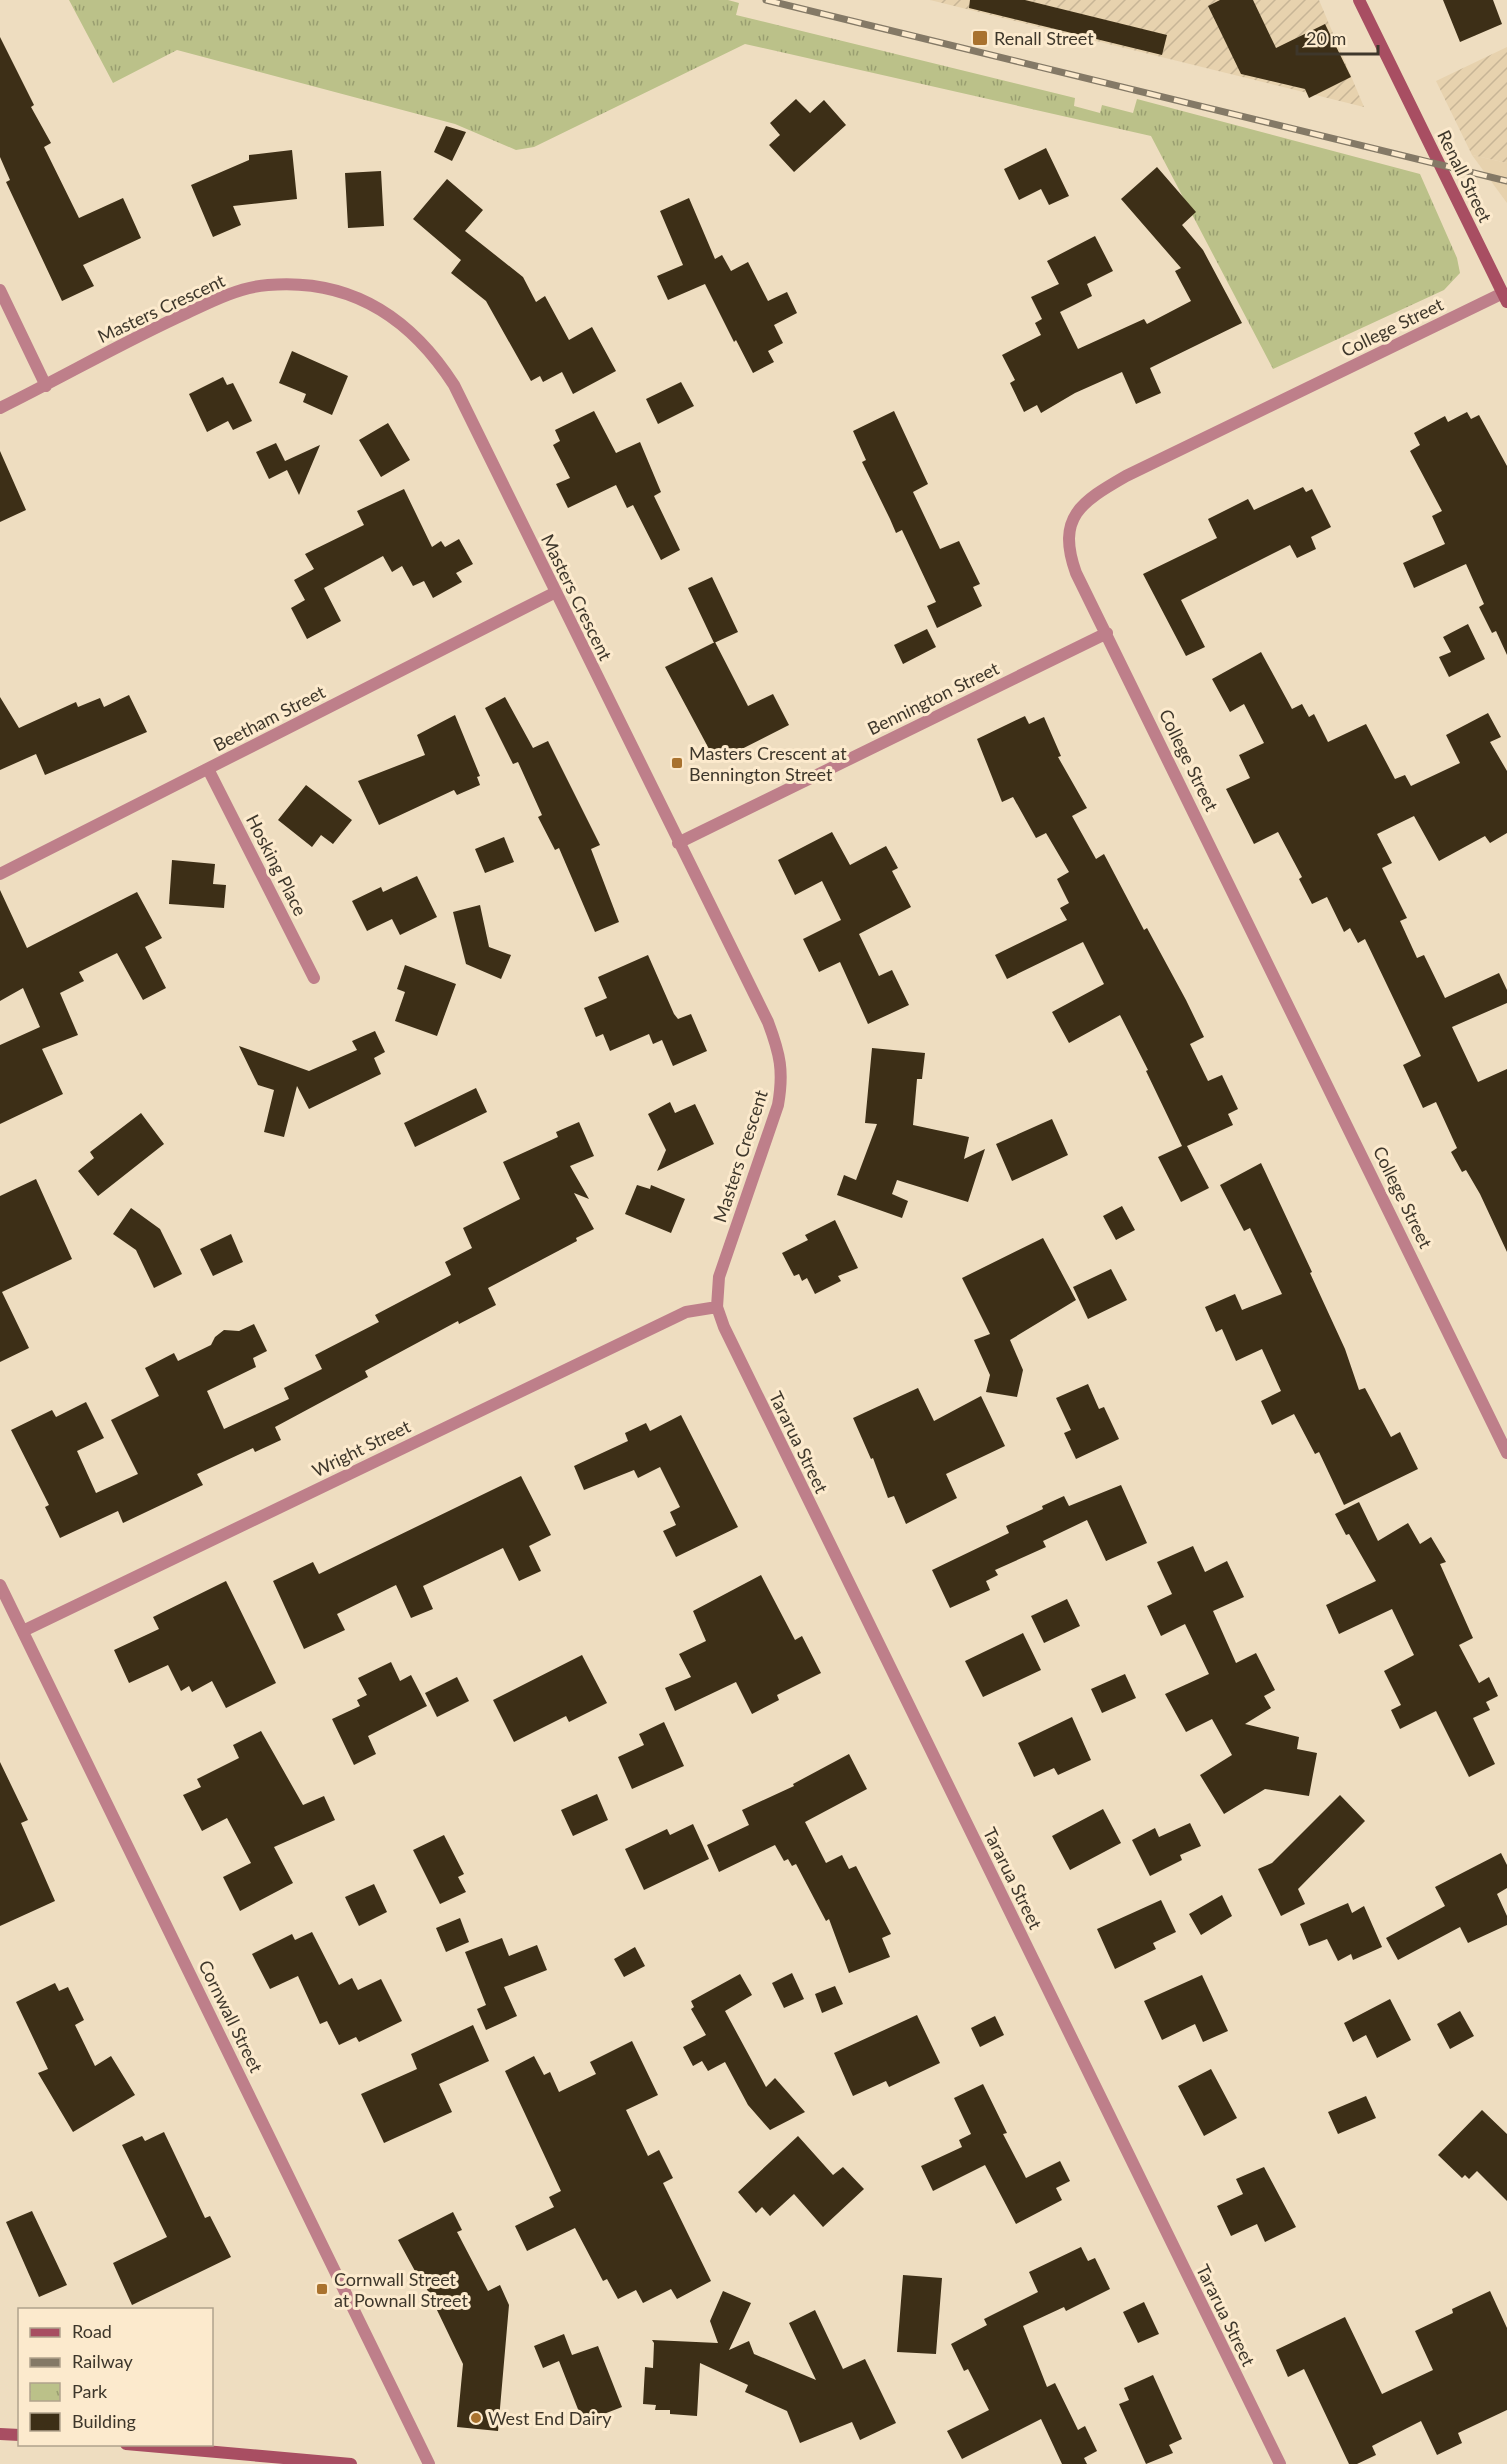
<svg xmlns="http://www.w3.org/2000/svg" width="1507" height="2464" font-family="Lato,sans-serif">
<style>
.built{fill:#e7d2ae}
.industrial{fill:url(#industrial-furrows)}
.park{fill:url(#park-tufts)}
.building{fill:#3d2f17}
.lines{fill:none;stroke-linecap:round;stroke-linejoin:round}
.street{stroke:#be7f8a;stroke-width:12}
.secondary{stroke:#a84e62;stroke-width:12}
.rail-casing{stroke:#847966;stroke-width:7}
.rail{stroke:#fceacd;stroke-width:4.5;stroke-dasharray:14;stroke-linecap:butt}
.poi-dot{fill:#a9722e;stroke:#fceacd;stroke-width:2}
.labels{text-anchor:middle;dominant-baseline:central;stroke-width:6;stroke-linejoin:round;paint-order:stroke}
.poi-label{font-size:18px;fill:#3e372b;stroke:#fceacd;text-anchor:start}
.street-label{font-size:18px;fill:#3e372b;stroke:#fceacd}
</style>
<defs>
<pattern id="industrial-furrows" width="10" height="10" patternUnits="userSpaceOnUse" patternTransform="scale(1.5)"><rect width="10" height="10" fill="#e7d2ae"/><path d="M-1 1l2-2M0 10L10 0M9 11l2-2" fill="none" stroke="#c7b596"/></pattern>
<pattern id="park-tufts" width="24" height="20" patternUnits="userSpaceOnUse" patternTransform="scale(1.5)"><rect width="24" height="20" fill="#bbc189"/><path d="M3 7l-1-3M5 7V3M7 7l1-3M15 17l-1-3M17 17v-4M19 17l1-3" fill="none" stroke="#999e70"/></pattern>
</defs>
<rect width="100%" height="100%" fill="#eeddc0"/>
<path class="built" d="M1472 155 1507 163V203Z"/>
<path class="industrial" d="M930 0H1319L1364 107Z
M1507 47V163L1472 155 1436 81Z"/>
<path class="park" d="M69 0H728L739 3 736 15 1075 98 1074 106 1100 113 1102 105 1133 113 1137 99 1420 174 1457 258 1460 273 1444 290 1273 369 1151 136 745 44 534 147 516 150 455 124 177 50 113 83Z"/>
<path class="building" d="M970 0H1025L1167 35 1162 55 969 8Z
M1220 0H1253L1276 48 1325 24 1351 77 1309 98 1305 89 1241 74 1208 6Z
M1443 0H1493L1502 24 1460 42Z
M0 37 34 105 31 107 51 143 44 147 79 218 123 198 141 238 83 265 94 286 62 301 6 182 10 180 0 157Z
M796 99 810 113 824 100 846 125 794 172 769 145 780 135 770 123Z
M446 126 466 132 452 161 434 152Z
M1046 148 1069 196 1049 205 1041 189 1019 200 1004 169Z
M292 150 297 199 233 206 241 225 213 237 191 185 249 160V155Z
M1157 167 1196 212 1182 225 1203 250 1242 323 1150 368 1161 393 1136 404 1122 372 1075 393 1041 413 1037 405 1024 412 1010 383 1015 380 1002 355 1041 335 1035 323 1042 319 1031 297 1059 284 1047 261 1095 236 1113 271 1087 284 1092 296 1060 312 1078 349 1144 319 1147 324 1191 301 1175 271 1181 268 1121 199Z
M381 171 384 226 348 228 345 173Z
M447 179 483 210 465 231 523 277 536 302 545 296 569 340 592 327 616 371 573 394 562 372 543 382 540 376 531 381 486 301 451 273 461 260 413 219Z
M689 198 715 259 722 255 731 271 748 262 768 301 787 292 797 313 774 325 783 343 768 351 774 362 753 373 736 340 734 342 705 284 668 300 657 276 683 265 660 211Z
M292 351 348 376 332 415 303 402 306 394 279 383Z
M223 377 227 385 233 383 252 421 233 430 228 421 207 432 189 394Z
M681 382 694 406 658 424 646 399Z
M594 411 616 453 640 442 661 492 654 496 680 550 661 560 633 505 627 508 616 485 568 508 556 484 570 478 553 445 560 441 555 430Z
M894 411 928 484 913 492 940 549 959 541 980 584 973 587 982 606 937 628 927 606 936 602 902 530 896 533 890 519 862 462 866 460 853 431Z
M1467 412 1471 419 1479 415 1507 466V655L1496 631 1492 633 1479 607 1484 604 1466 564 1414 588 1403 563 1445 544 1432 516 1442 511 1410 451 1420 445 1414 433 1445 416 1448 422Z
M388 423 410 460 381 477 359 440Z
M276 443 285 461 320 445 299 495 287 470 269 479 256 452Z
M0 451 26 510 0 522Z
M1303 487 1306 492 1312 489 1331 527 1311 537 1316 549 1297 558 1290 545 1181 600 1205 647 1186 656 1143 574 1217 538 1208 519 1248 499 1254 510Z
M404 489 432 547 441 541 445 547 459 539 473 564 456 573 462 582 433 598 424 581 413 586 402 566 392 572 383 556 324 588 341 621 307 639 291 608 305 600 294 580 314 569 305 554 364 525 357 511Z
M712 577 738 632 714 643 688 588Z
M1468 624 1485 659 1449 677 1439 657 1451 652 1443 637Z
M927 629 936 647 903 664 894 645Z
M715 642 748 706 773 694 789 725 716 762 665 667Z
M1261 652 1292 709 1302 704 1309 717 1314 714 1328 742 1366 724 1395 779 1405 775 1411 786 1460 763 1446 735 1488 713 1501 737 1490 742 1507 771V833L1490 843 1485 836 1439 861 1414 816 1377 834 1392 863 1382 868 1407 918 1400 921 1417 958 1424 955 1445 998 1499 973 1507 990V1003L1452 1027 1478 1082 1507 1069V1252L1480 1194 1466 1170 1462 1172 1451 1152 1457 1148 1436 1102 1423 1108 1403 1065 1421 1056 1365 939 1358 943 1350 928 1344 932 1327 897 1312 904 1299 879 1302 877 1278 832 1254 844 1226 789 1250 778 1239 755 1264 743 1244 704 1230 712 1212 679Z
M129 695 147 732 45 775 36 754 0 770V697L19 728 76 702 78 707 100 698 104 707Z
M505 697 533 748 548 741 600 845 591 849 619 922 595 932 559 848 555 850 538 817 542 815 518 762 513 764 485 708Z
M455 715 480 776 477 777 480 785 457 795 454 790 379 825 358 781 425 755 417 735Z
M1025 716 1029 724 1044 717 1061 756 1058 757 1087 808 1072 816 1096 859 1104 854 1144 930 1147 928 1186 1000 1204 1037 1190 1044 1208 1081 1222 1075 1238 1109 1228 1114 1233 1125 1187 1146 1209 1188 1181 1202 1158 1157 1182 1146 1146 1071 1148 1070 1120 1015 1069 1043 1052 1012 1104 984 1083 942 1007 979 995 955 1067 920 1060 908 1069 903 1057 879 1069 872 1046 833 1036 838 1013 797 1002 802 977 739Z
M306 785 352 820 333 844 321 835 312 847 278 820Z
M832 832 850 865 886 846 898 868 892 871 911 907 859 934 879 976 892 970 909 1005 868 1024 840 962 819 972 803 939 841 920 822 881 795 895 778 860Z
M504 837 514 862 485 873 475 849Z
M172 860 215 864 213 884 226 885 224 908 169 904Z
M417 876 437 917 400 935 392 919 367 931 352 901 381 887 383 892Z
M0 890 27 948 137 892 162 938 145 947 166 988 143 1000 117 953 79 972 84 981 60 993 78 1035 42 1049 63 1094 0 1124V1045L40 1027 23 988 0 1001Z
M480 905 489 947 511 955 501 979 466 964 453 912Z
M648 955 674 1014 678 1019 691 1014 707 1051 673 1066 662 1040 653 1044 649 1034 610 1051 603 1034 596 1037 584 1008 607 998 598 977Z
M405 965 456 984 437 1036 395 1021 405 992 397 989Z
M375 1031 385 1052 374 1058 381 1074 309 1109 297 1086 284 1137 264 1132 274 1090 258 1085 239 1046 309 1071 357 1050 352 1041Z
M872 1048 925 1053 922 1079H917L913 1125 969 1137 964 1159 985 1149 968 1202 897 1180 892 1194 908 1201 902 1218 837 1195 844 1175 856 1180 877 1124 865 1123Z
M476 1088 487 1112 415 1147 404 1123Z
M670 1102 675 1113 695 1104 714 1144 657 1171 666 1150 648 1114Z
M141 1113 164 1144 98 1196 78 1171 94 1158 90 1152Z
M1052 1119 1068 1155 1012 1181 996 1144Z
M579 1122 594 1156 570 1166 589 1199 574 1193 594 1229 576 1238 577 1241 488 1288 496 1305 459 1324 458 1321 365 1371 368 1377 275 1427 281 1440 255 1452 253 1448 197 1474 203 1485 123 1523 118 1511 60 1538 45 1507 49 1505 11 1430 52 1410 56 1417 86 1402 104 1438 77 1451 96 1493 138 1474 111 1420 159 1396 145 1368 174 1353 178 1361 211 1345 215 1337 224 1330 239 1331 254 1324 267 1351 253 1358 256 1367 207 1391 224 1429 289 1399 284 1388 322 1369 315 1355 379 1322 375 1315 451 1275 445 1262 472 1248 463 1228 520 1199 503 1162 558 1137 556 1132Z
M1261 1163 1312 1272 1310 1273 1345 1349 1359 1390 1365 1388 1391 1437 1400 1432 1418 1469 1344 1505 1319 1452 1315 1454 1294 1414 1272 1425 1261 1401 1281 1391 1262 1349 1236 1361 1222 1329 1216 1332 1205 1307 1235 1294 1242 1310 1282 1294 1250 1228 1244 1231 1220 1185Z
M36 1179 72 1259 2 1292 29 1348 0 1362V1196Z
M637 1185 650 1189 651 1185 685 1199 671 1233 625 1214Z
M1122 1206 1135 1230 1116 1240 1103 1216Z
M131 1208 160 1229 182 1274 154 1288 136 1250 113 1234Z
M835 1220 858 1268 838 1276 841 1281 815 1294 807 1278 802 1281 799 1274 794 1276 782 1253 808 1240 805 1235Z
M231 1234 243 1262 213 1276 200 1249Z
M1043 1238 1076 1300 1010 1340 1023 1370 1017 1397 986 1392 990 1375 974 1340 990 1334 962 1278Z
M1111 1269 1127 1300 1088 1319 1073 1287Z
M1088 1384 1099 1409 1104 1407 1119 1439 1076 1459 1064 1433 1071 1430 1056 1398Z
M918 1388 934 1421 981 1396 1005 1446 946 1474 957 1498 906 1524 894 1496 888 1498 873 1458 871 1459 853 1418Z
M681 1415 738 1527 676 1557 663 1531 676 1525 670 1512 680 1507 660 1467 638 1478 634 1470 584 1490 574 1466 628 1441 625 1433 646 1423 650 1431Z
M521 1476 551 1535 529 1546 541 1571 519 1581 503 1548 423 1586 433 1609 411 1618 396 1585 337 1614 345 1630 304 1649 273 1581 313 1562 319 1574Z
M1121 1485 1147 1543 1106 1561 1087 1520 1043 1541 1046 1547 995 1570 998 1575 986 1581 990 1590 950 1608 932 1570 1009 1533 1006 1526 1043 1509 1042 1506 1064 1496 1069 1506Z
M1359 1502 1378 1541 1408 1523 1420 1544 1431 1537 1446 1562 1440 1564 1473 1638 1459 1645 1479 1683 1489 1677 1498 1696 1486 1702 1490 1710 1473 1718 1495 1764 1469 1777 1436 1711 1400 1729 1391 1710 1401 1705 1384 1671 1414 1655 1392 1609 1339 1634 1326 1605 1376 1581 1349 1534 1346 1535 1335 1514Z
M1193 1546 1205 1572 1227 1561 1244 1597 1213 1611 1236 1663 1256 1653 1275 1690 1264 1696 1271 1708 1245 1724 1299 1737 1297 1749 1317 1753 1309 1796 1265 1789 1224 1814 1200 1775 1232 1755 1212 1719 1186 1732 1165 1694 1209 1674 1185 1624 1161 1636 1147 1606 1172 1594 1157 1562Z
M761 1575 795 1640 802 1636 821 1673 777 1695 779 1700 752 1714 736 1682 675 1711 665 1688 691 1677 679 1654 706 1641 693 1611Z
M226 1581 276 1683 226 1708 212 1681 192 1692 189 1686 181 1691 168 1665 129 1683 114 1650 159 1629 153 1617Z
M1067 1599 1080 1626 1044 1643 1031 1616Z
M1023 1633 1041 1670 983 1697 965 1661Z
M582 1655 607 1703 569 1722 566 1716 514 1742 493 1700Z
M391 1662 400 1681 411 1675 427 1706 368 1736 376 1754 354 1765 332 1719 360 1706 357 1700 367 1695 358 1678Z
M1125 1674 1136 1698 1102 1713 1091 1689Z
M457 1677 469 1701 437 1717 425 1693Z
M1072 1717 1091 1760 1058 1775 1054 1768 1034 1777 1018 1743Z
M664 1722 684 1766 632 1789 618 1757 644 1745 639 1734Z
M261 1731 303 1805 324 1796 335 1820 274 1847 293 1883 240 1911 223 1877 251 1863 227 1818 202 1831 183 1795 201 1787 197 1779 239 1758 233 1745Z
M849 1754 867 1789 805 1822 826 1863 842 1855 849 1869 856 1866 891 1934 882 1938 890 1957 849 1973 829 1919 826 1921 796 1864 792 1866 788 1859 784 1861 775 1845 719 1872 707 1845 749 1825 742 1810 794 1786 793 1784Z
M0 1762 28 1820 21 1823 55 1901 0 1926Z
M597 1794 608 1820 573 1836 561 1810Z
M1340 1795 1365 1821 1298 1889 1305 1904 1281 1916 1258 1869 1272 1863Z
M1103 1809 1121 1843 1070 1870 1052 1836Z
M1190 1823 1201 1846 1180 1855 1182 1860 1150 1876 1132 1840 1155 1828 1159 1837Z
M693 1824 709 1859 644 1890 625 1849 667 1829 670 1835Z
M444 1835 464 1874 458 1877 466 1892 440 1904 413 1850Z
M1501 1853 1507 1865V1888L1497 1894 1507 1916V1925L1468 1943 1460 1927 1398 1960 1386 1938 1445 1906 1435 1887Z
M374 1884 387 1912 359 1926 345 1897Z
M1222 1895 1232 1916 1201 1935 1189 1914Z
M1161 1900 1176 1932 1153 1943 1156 1949 1115 1969 1097 1929Z
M1348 1903 1352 1913 1364 1906 1382 1947 1353 1960 1351 1954 1338 1961 1327 1939 1309 1946 1300 1924Z
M460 1918 469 1942 446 1952 436 1928Z
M312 1932 339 1985 352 1978 358 1990 381 1979 402 2021 359 2042 356 2037 339 2045 327 2021 320 2024 298 1976 270 1989 252 1954 292 1934 295 1940Z
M502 1938 509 1956 537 1945 547 1970 504 1987 517 2016 486 2030 477 2009 486 2005 465 1952Z
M635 1947 645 1966 624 1977 614 1959Z
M792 1973 804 1999 784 2008 772 1983Z
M740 1974 752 1995 725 2011 766 2087 775 2078 805 2112 770 2130 748 2105 725 2062 708 2071 702 2061 693 2066 683 2047 706 2035 691 2009 694 2007 691 2001Z
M1202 1975 1228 2031 1203 2042 1195 2024 1162 2040 1144 2001Z
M55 1983 59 1991 68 1987 84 2020 75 2025 95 2066 111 2056 135 2095 73 2132 38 2073 48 2069 16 2002Z
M835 1986 843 2004 822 2013 815 1994Z
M1390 1999 1411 2040 1377 2058 1366 2035 1353 2042 1344 2023Z
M1460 2011 1474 2036 1450 2049 1437 2024Z
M917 2015 940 2063 889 2087 886 2081 853 2096 834 2053Z
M995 2016 1004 2035 980 2047 971 2028Z
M473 2025 489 2061 439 2084 452 2112 384 2143 361 2094 417 2069 411 2054Z
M632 2041 658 2095 626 2110 648 2156 659 2150 673 2178 663 2183 711 2281 677 2299 671 2289 643 2303 636 2290 618 2299 607 2279 603 2281 575 2228 527 2251 515 2226 554 2207 549 2197 561 2191 505 2071 534 2056 544 2075 550 2072 559 2092 596 2074 590 2062Z
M1211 2069 1237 2118 1204 2136 1178 2086Z
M983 2084 1007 2133 1003 2134 1026 2178 1060 2161 1070 2181 1056 2188 1062 2200 1016 2224 985 2165 933 2191 921 2166 962 2147 959 2140 971 2134 954 2098Z
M1366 2096 1376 2118 1338 2134 1328 2112Z
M1482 2110 1507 2134V2201L1477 2171 1469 2179 1465 2175 1462 2178 1438 2155Z
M164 2132 205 2218 210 2216 231 2257 132 2305 113 2263 167 2237 122 2145 142 2136 145 2141Z
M798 2136 833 2175 843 2167 864 2189 823 2227 794 2194 770 2216 762 2207 756 2213 738 2192Z
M1264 2167 1296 2227 1265 2242 1257 2224 1231 2236 1217 2206 1243 2194 1236 2179Z
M32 2211 67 2285 39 2297 6 2222Z
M453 2212 462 2230 457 2232 488 2291 500 2285 509 2305 498 2431 457 2427 463 2364 423 2281 421 2282 398 2240Z
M1081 2247 1088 2261 1095 2258 1110 2289 1066 2311 1064 2307 1023 2326 1047 2387 1055 2383 1078 2430 1085 2426 1097 2451 1084 2458 1087 2464H1062L1041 2419 962 2459 947 2431 989 2410 968 2369 964 2371 951 2344 987 2325 984 2319 1038 2292 1029 2272Z
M903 2275 942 2278 936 2354 897 2352Z
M723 2291 751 2303 729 2350 749 2341 754 2354 816 2380 789 2323 815 2310 843 2369 865 2359 896 2423 860 2440 852 2422 800 2443 787 2411 745 2392 748 2385 700 2363 697 2416 670 2414V2410H655L656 2405 643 2404 645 2367 653 2368 654 2343 652 2340 718 2343 710 2321Z
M1490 2291 1507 2328V2410L1458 2433 1462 2443 1437 2455 1421 2421 1372 2446 1376 2455 1357 2464H1349L1304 2369 1288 2377 1276 2350 1345 2317 1382 2394 1433 2370 1415 2331 1453 2313 1452 2309Z
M1144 2302 1159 2334 1138 2343 1123 2312Z
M564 2334 572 2355 598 2346 622 2407 583 2422 559 2361 543 2368 534 2346Z
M1153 2375 1182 2439 1169 2445 1173 2453 1146 2464 1119 2404 1129 2400 1124 2388Z"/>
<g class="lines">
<path class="street" d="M0 290 46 386
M1503 293 1126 476C1081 502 1056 517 1076 573L1507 1453
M0 408C63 377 123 342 187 313 212 301 240 287 268 285 351 278 411 318 454 385L768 1022C780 1054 784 1071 778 1105L719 1277 717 1307 724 1327 1280 2464
M208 769 314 978
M678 843 1107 633
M0 874 554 593
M0 1585 429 2464
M23 1631 686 1312 717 1307"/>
<path class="secondary" d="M1359 0 1507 302
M0 2434 20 2435
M126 2444 351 2464"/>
<defs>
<path id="rail" d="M766 0 1507 181"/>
</defs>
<use href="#rail" class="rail-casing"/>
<use href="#rail" class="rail"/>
</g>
<g class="poi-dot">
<rect x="972" y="30" width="16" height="16" rx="3"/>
<rect x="671" y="757" width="12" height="12" rx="3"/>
<rect x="316" y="2283" width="12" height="12" rx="3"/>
<circle cx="476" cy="2418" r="6"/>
</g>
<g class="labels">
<g class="poi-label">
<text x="994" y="38">Renall Street</text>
<text x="689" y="753">Masters Crescent at<tspan x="689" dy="21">Bennington Street</tspan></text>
<text x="334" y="2279">Cornwall Street<tspan x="334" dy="21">at Pownall Street</tspan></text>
<text x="488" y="2418">West End Dairy</text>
</g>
<g class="street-label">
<text transform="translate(1465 176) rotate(64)">Renall Street</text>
<text transform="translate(161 308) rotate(-25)">Masters Crescent</text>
<text transform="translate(1392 327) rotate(-26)">College Street</text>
<text transform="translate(577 597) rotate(64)">Masters Crescent</text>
<text transform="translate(933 698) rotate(-26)">Bennington Street</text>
<text transform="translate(269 718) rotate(-27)">Beetham Street</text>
<text transform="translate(1189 760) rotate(64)">College Street</text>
<text transform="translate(277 865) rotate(63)">Hosking Place</text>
<text transform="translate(740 1156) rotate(-72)">Masters Crescent</text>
<text transform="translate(1403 1197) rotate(64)">College Street</text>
<text transform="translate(799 1442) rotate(64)">Tararua Street</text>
<text transform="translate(361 1448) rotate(-26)">Wright Street</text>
<text transform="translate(1013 1878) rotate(64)">Tararua Street</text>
<text transform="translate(231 2016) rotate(64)">Cornwall Street</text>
<text transform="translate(1226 2315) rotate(64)">Tararua Street</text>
</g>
</g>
<rect x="18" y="2308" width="195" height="138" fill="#fceacd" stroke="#b0a28c" stroke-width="1.5"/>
<rect x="30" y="2328" width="30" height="9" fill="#a84e62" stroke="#b0a28c" stroke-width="1.5"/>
<text x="72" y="2338" font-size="18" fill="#3e372b">Road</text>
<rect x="30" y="2358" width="30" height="9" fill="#847966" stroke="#b0a28c" stroke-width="1.5"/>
<text x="72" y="2368" font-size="18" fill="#3e372b">Railway</text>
<rect x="30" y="2383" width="30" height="18" fill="url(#park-tufts)" stroke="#b0a28c" stroke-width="1.5"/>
<text x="72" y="2398" font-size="18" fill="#3e372b">Park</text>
<rect x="30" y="2413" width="30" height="18" fill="#3d2f17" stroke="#b0a28c" stroke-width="1.5"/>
<text x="72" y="2428" font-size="18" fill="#3e372b">Building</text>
<path d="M1297 45v9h81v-9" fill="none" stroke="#3e372b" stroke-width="3"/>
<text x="1306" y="45" font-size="18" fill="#3e372b" stroke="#fceacd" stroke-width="4.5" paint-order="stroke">20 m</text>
</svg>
